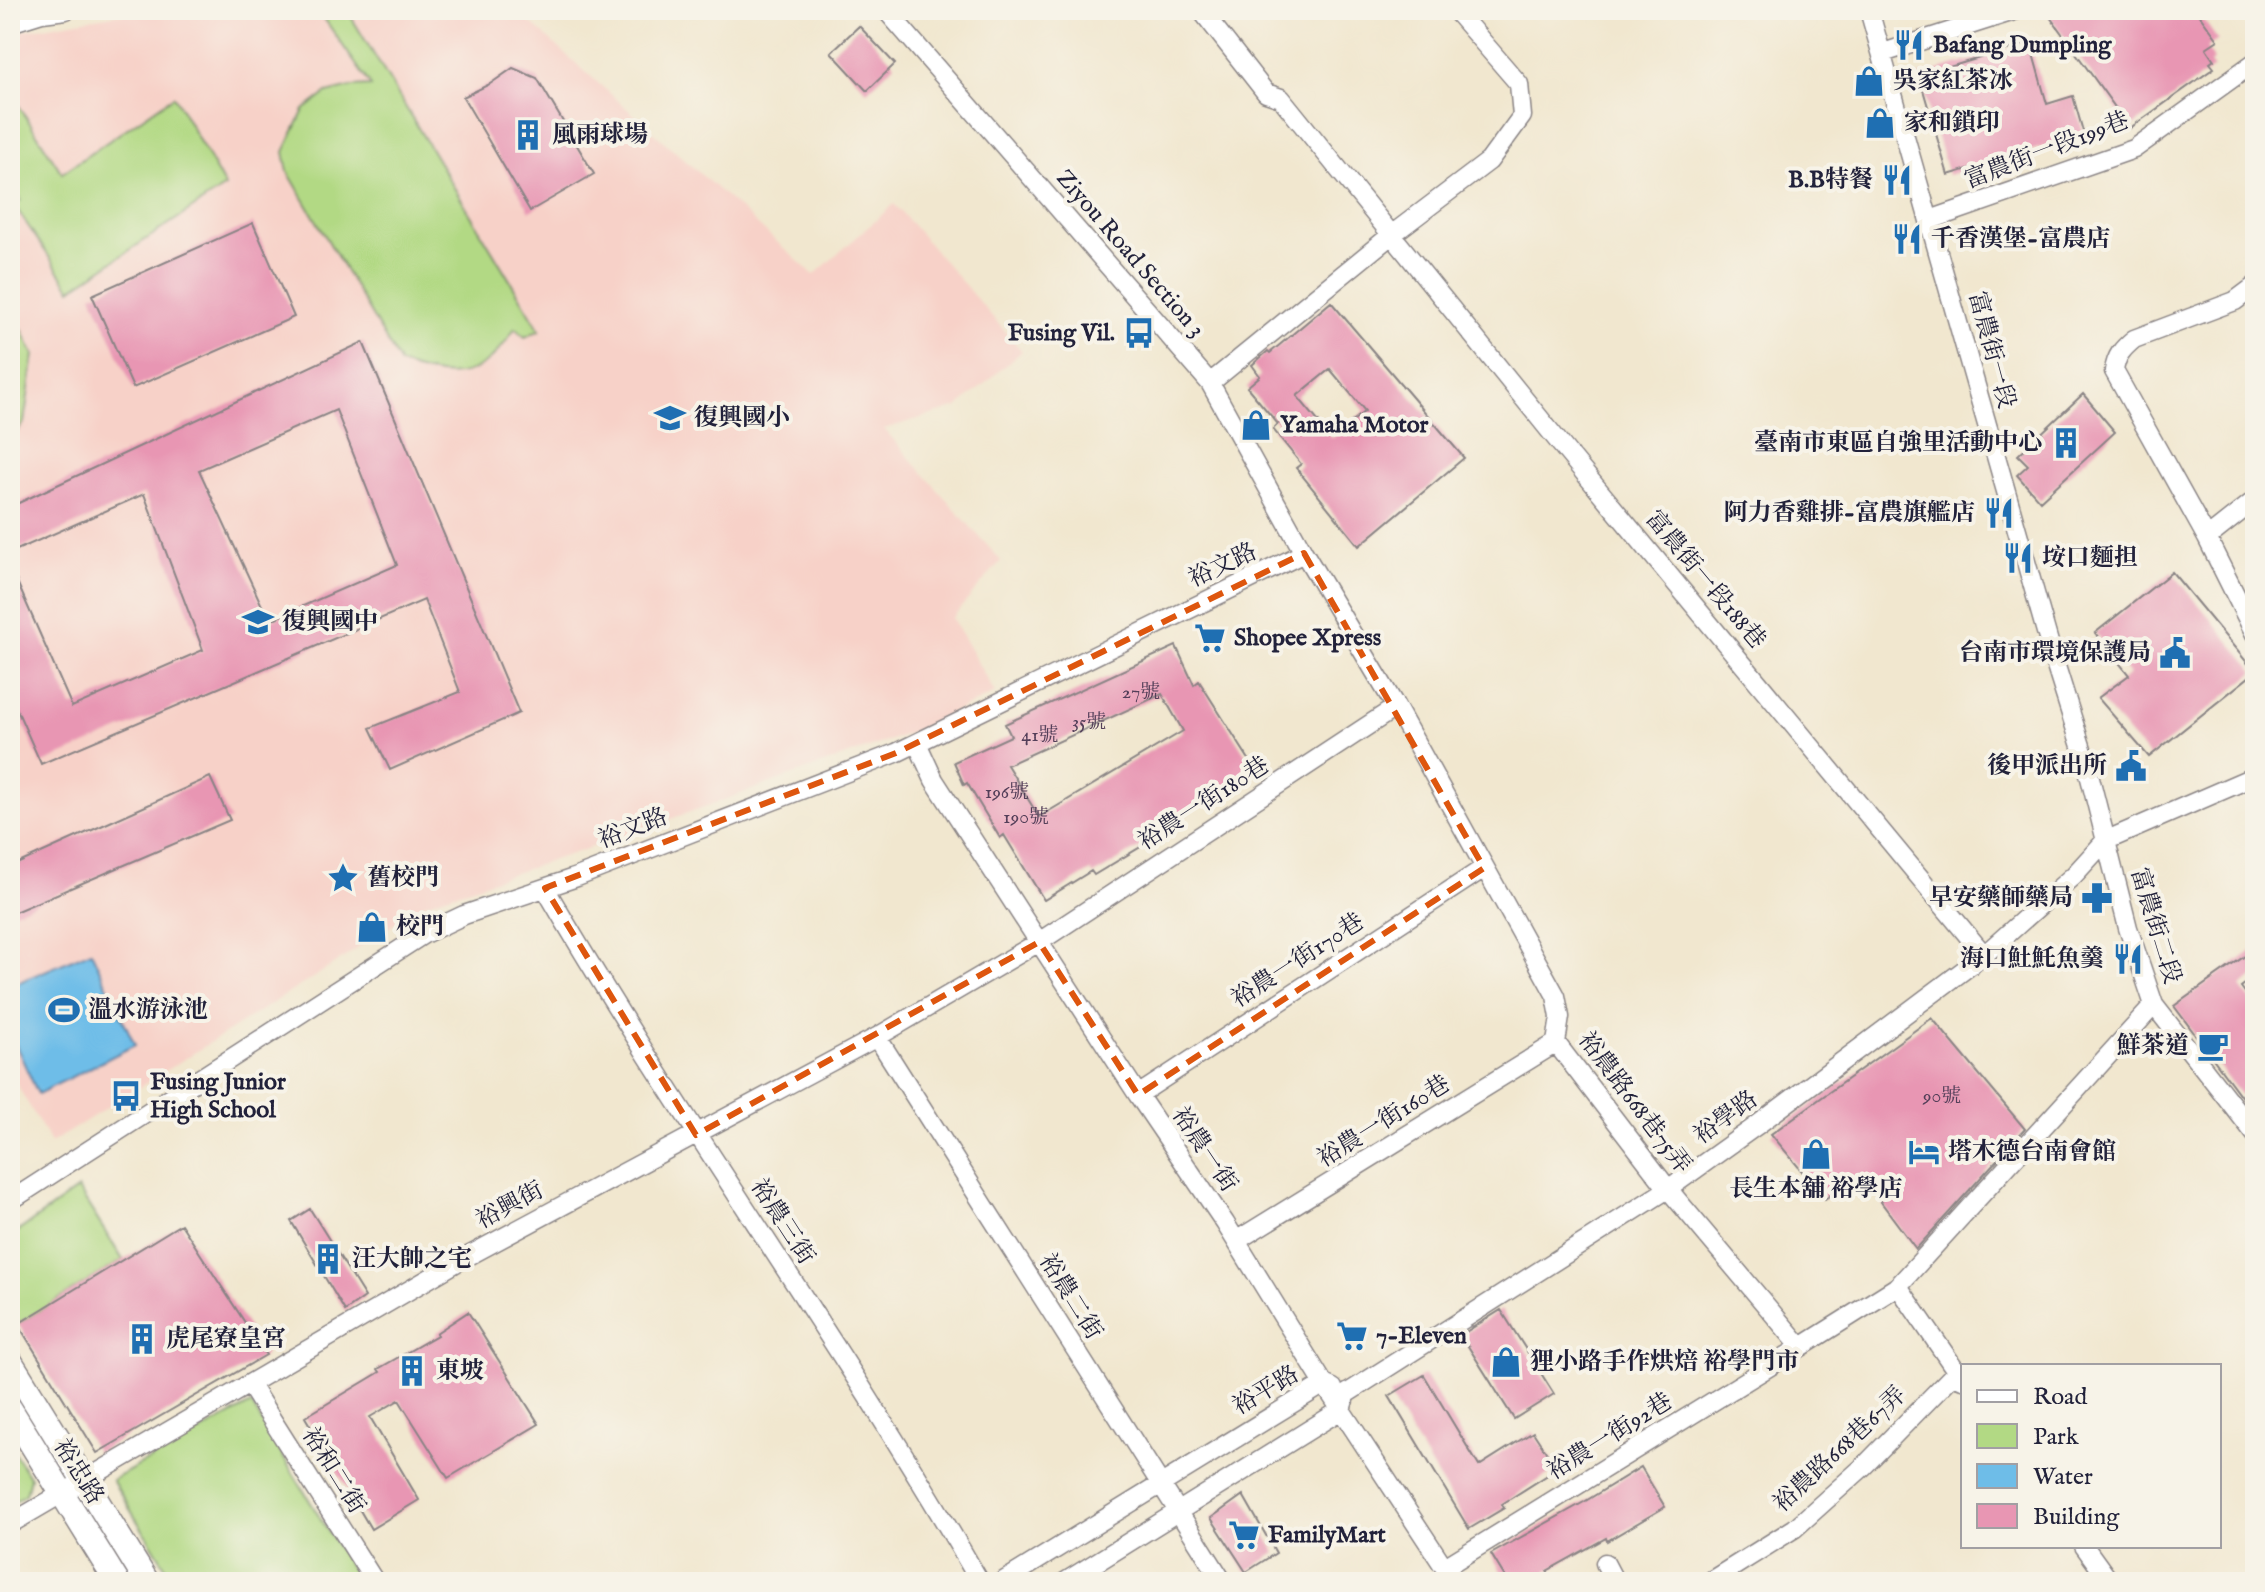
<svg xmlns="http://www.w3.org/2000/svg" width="2265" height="1592" font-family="'IM FELL English','Noto Serif TC',serif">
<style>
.built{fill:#f7d1c8}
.green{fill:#b2d984;stroke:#6a7e60;stroke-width:2}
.water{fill:#6ebde8;stroke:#487092;stroke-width:2}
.building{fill:#e896b3;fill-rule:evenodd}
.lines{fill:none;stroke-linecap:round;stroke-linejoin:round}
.minor-casing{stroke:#8a8485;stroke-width:21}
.tertiary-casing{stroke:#8a8485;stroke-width:27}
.minor{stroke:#fff;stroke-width:18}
.tertiary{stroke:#fff;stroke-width:24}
.marked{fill:none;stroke:#de560e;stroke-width:6;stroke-dasharray:16 10;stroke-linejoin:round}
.labels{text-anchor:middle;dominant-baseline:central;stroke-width:8;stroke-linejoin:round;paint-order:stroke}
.number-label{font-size:20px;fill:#543f59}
.poi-label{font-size:24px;font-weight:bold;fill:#22223b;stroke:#f7f3e8;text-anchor:start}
.street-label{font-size:24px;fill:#22223b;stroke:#f7f3e8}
</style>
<rect width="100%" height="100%" fill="#f7f3e8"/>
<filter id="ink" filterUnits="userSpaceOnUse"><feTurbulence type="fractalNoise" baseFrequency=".0125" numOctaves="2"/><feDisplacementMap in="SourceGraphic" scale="16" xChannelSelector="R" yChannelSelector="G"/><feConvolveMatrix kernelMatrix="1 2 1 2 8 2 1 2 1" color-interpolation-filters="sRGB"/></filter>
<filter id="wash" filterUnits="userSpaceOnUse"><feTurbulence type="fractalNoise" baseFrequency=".006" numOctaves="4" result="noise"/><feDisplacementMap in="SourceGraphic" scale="32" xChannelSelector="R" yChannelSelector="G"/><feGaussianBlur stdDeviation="1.8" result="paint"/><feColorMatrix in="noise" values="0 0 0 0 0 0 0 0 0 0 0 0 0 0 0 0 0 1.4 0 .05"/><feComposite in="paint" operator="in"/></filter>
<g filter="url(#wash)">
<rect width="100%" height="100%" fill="#f1e7cf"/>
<path class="built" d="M141 10H516L814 275 894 204 1022 351 958 407 884 429 1001 561 952 618 995 693 910 733 601 844 425 903 333 965 51 1143 10 1073V33Z"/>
<path class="green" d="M325 10H347L540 330 525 337 515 328C484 379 454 384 400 364L288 172 284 152 304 110 327 93 351 87 371 86 321 14Z
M10 92 62 173 174 96 225 187 71 289 14 205 21 200 10 182Z
M10 304 34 355 24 423 10 439Z
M78 1189 123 1260 18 1324 10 1310V1237Z
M251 1404 359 1582H175L112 1480Z
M10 1446 30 1478 26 1494 10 1504Z"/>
<path class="water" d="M91 951 135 1045 38 1094 10 1033V986Z"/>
<g id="blocks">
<path class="building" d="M2059 10H2196L2218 40 2206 48 2214 60 2210 63 2214 68 2130 128 2050 17Z
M859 26 895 64 867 91 831 52Z
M2030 43 2047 104 2073 96 2084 135 1948 175 1919 76Z
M513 68 537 78 594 174 530 211 463 97 490 84Z
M253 223 294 317 133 388 92 295Z
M1331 302 1464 458 1359 546 1296 468 1301 464 1273 429 1278 424 1247 387 1260 376 1252 365 1268 351 1270 353ZM1330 369 1365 411 1332 438 1297 396Z
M363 342 519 713 390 770 370 728 460 692 424 600 41 764 10 694V566L72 707 203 650 144 494 10 553V507ZM336 410 397 565 269 621 199 470Z
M2083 394 2115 432 2040 501 2017 475 2028 465 2018 455Z
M2172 572 2255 672 2149 757 2098 698 2129 675 2095 633Z
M1176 646 1194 685 1199 681 1255 769 1144 837 1147 843 1094 875 1091 871 1044 900 1004 835 1000 838 967 783 964 785 954 762 1011 736 1005 724ZM1162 694 1183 731 1039 817 1007 765Z
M210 777 230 820 10 914V867Z
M2255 949V976L2241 987 2255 1006V1115L2174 1006Z
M1932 1018 2025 1129 1916 1249 1860 1174 1825 1199 1771 1134Z
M310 1209 365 1297 345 1311 291 1221Z
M181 1224 266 1355 97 1453 18 1324Z
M1501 1310 1554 1394 1514 1419 1461 1335Z
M468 1312 539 1424 448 1478 399 1400 370 1417 419 1500 371 1529 305 1417 380 1372 378 1369 437 1335 436 1333Z
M1424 1375 1479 1466 1533 1432 1557 1469 1502 1504 1504 1508 1469 1529 1389 1396Z
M1641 1467 1665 1507 1607 1541 1606 1538 1547 1571 1549 1575 1537 1582H1508L1491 1554 1584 1502Z
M1243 1495 1276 1553 1246 1572 1211 1518Z"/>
</g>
</g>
<g filter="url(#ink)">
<use href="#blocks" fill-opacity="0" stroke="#8a8485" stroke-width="2"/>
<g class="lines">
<defs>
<path id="minor" d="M886 10 1210 383 1304 553 1396 707 1556 996 1560 1017 1556 1043 1668 1189 1801 1347 1898 1286 2154 1005
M1201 10 1266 93 1281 98 1567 452 1984 955
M1869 10 2054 660 2086 762 2128 928 2154 1005 2255 1134
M10 23 42 13 66 10
M1883 53 2017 10
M1930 220 2134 149 2255 62
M1210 383 1390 236 1489 161 1522 116 1519 84 1456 11 1458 10
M2255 500 2207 538 2255 634
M2207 538 2114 371C2116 356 2122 349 2134 339L2235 301 2255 286
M917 743 934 780 1138 1095 1225 1223 1324 1384 1454 1582
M545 888C682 1124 844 1345 980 1582
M877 1037 1223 1582
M1138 1095 1484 868
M10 1201 424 934 464 915 577 877 896 753 1304 553
M1236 1241 1556 1043
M1898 1286 1962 1379
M250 1385 375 1582
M1346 1394 1668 1189 1756 1126 1984 955 2074 875 2105 841 2255 776
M10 1524 459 1261 877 1037 1039 942 1396 707
M2084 1546 2110 1582
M1605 1563 1615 1582
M1445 1567 1801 1347
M1002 1582 1324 1384 1333 1388
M1065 1582 1341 1410 1344 1400
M1709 1582 1795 1528 1864 1466 1956 1372"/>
<path id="tertiary" d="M10 1361 147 1582
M10 1409 117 1582"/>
</defs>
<use href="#minor" class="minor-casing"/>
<use href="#tertiary" class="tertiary-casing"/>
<use href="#minor" class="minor"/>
<use href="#tertiary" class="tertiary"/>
</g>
</g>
<path class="marked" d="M1304 553 1484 868 1138 1095 1039 942 696 1135 545 888 896 753Z"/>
<defs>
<symbol id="restaurant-bare" viewBox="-9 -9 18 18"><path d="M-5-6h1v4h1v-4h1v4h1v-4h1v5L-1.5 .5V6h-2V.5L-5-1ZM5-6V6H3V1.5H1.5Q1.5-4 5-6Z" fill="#1f6fb2" stroke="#f7f3e8" stroke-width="2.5" paint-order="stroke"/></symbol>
<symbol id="shop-bare" viewBox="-9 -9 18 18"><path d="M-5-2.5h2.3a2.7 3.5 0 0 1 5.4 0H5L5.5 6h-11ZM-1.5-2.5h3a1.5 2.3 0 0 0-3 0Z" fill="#1f6fb2" stroke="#f7f3e8" stroke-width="2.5" paint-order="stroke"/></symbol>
<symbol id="building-bare" viewBox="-9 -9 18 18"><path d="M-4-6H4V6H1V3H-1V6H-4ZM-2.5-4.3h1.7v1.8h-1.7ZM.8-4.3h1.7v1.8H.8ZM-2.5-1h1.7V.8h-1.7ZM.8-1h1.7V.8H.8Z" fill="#1f6fb2" stroke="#f7f3e8" stroke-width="2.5" paint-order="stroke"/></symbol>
<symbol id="bus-bare" viewBox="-9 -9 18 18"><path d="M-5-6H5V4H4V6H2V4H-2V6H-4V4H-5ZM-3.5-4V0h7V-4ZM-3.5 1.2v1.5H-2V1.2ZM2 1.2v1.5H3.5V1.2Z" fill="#1f6fb2" stroke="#f7f3e8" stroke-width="2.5" paint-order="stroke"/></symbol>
<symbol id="school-bare" viewBox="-9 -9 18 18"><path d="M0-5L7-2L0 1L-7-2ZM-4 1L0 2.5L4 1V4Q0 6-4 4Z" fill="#1f6fb2" stroke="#f7f3e8" stroke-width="2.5" paint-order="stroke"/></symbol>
<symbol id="supermarket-bare" viewBox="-9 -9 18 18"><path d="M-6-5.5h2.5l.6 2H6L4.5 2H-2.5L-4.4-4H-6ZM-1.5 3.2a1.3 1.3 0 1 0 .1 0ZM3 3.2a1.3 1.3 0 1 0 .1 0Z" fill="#1f6fb2" stroke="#f7f3e8" stroke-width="2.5" paint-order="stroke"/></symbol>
<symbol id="civic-bare" viewBox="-9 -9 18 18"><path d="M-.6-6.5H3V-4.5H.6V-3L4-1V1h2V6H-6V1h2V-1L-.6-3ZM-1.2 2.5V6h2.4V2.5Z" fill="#1f6fb2" stroke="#f7f3e8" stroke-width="2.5" paint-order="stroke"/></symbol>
<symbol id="sight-bare" viewBox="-9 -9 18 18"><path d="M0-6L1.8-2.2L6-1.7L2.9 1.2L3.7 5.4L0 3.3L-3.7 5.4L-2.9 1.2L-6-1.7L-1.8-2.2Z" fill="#1f6fb2" stroke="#f7f3e8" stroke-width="2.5" paint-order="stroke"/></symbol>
<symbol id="pharmacy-bare" viewBox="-9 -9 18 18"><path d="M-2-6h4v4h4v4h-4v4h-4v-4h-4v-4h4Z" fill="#1f6fb2" stroke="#f7f3e8" stroke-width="2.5" paint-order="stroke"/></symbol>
<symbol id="stadium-bare" viewBox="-9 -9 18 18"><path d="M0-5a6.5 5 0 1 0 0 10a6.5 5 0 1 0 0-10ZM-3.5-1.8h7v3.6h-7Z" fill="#1f6fb2" stroke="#f7f3e8" stroke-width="2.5" paint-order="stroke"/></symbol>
<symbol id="cafe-bare" viewBox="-9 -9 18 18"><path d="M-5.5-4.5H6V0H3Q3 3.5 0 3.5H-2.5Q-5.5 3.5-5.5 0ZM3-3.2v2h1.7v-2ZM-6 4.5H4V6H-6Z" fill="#1f6fb2" stroke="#f7f3e8" stroke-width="2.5" paint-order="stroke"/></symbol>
<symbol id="hotel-bare" viewBox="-9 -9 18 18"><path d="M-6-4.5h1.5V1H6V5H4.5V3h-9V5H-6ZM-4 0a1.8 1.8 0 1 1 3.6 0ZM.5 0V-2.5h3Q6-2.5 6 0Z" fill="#1f6fb2" stroke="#f7f3e8" stroke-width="2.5" paint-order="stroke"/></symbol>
</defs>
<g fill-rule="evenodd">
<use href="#restaurant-bare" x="1887" y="23" width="44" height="44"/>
<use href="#shop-bare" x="1847" y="59" width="44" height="44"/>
<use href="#shop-bare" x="1858" y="101" width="44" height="44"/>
<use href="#building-bare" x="506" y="113" width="44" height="44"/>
<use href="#restaurant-bare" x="1875" y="158" width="44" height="44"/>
<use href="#restaurant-bare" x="1885" y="217" width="44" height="44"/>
<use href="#bus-bare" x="1117" y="311" width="44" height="44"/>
<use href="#school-bare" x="648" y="396" width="44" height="44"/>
<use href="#shop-bare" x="1234" y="403" width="44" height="44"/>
<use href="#building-bare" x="2044" y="421" width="44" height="44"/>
<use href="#restaurant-bare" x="1977" y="491" width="44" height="44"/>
<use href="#restaurant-bare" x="1996" y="536" width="44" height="44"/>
<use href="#school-bare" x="236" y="600" width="44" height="44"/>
<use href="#supermarket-bare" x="1188" y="616" width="44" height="44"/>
<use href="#civic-bare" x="2153" y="631" width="44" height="44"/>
<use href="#civic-bare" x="2109" y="744" width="44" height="44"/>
<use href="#sight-bare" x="321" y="856" width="44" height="44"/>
<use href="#pharmacy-bare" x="2075" y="876" width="44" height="44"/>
<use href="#shop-bare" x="350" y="905" width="44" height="44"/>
<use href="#restaurant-bare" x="2106" y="937" width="44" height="44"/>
<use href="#stadium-bare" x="42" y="988" width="44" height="44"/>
<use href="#cafe-bare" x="2191" y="1024" width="44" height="44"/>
<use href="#bus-bare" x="104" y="1074" width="44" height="44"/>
<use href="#hotel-bare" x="1902" y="1130" width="44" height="44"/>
<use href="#shop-bare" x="1794" y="1132" width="44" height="44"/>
<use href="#building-bare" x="306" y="1237" width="44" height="44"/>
<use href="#supermarket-bare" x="1330" y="1314" width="44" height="44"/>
<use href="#building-bare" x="120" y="1317" width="44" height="44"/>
<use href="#shop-bare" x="1484" y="1340" width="44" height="44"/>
<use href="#building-bare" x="390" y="1349" width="44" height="44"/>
<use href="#supermarket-bare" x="1222" y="1513" width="44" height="44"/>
</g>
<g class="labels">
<g class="number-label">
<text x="1141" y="692">27號</text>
<text x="1089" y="722">35號</text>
<text x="1040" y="735">41號</text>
<text x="1007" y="792">196號</text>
<text x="1026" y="817">190號</text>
<text x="1942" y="1096">90號</text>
</g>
<g class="poi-label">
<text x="1933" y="45">Bafang Dumpling</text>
<text x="1893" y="81">吳家紅茶冰</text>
<text x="1904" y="123">家和鎖印</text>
<text x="552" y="135">風雨球場</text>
<text x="1873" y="180" text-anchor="end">B.B特餐</text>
<text x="1931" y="239">千香漢堡-富農店</text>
<text x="1115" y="333" text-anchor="end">Fusing Vil.</text>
<text x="694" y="418">復興國小</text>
<text x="1280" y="425">Yamaha Motor</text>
<text x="2042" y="443" text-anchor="end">臺南市東區自強里活動中心</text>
<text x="1975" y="513" text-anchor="end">阿力香雞排-富農旗艦店</text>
<text x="2042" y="558">垵口麵担</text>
<text x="282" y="622">復興國中</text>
<text x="1234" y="638">Shopee Xpress</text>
<text x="2151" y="653" text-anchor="end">台南市環境保護局</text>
<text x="2107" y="766" text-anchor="end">後甲派出所</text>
<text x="367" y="878">舊校門</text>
<text x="2073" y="898" text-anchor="end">早安藥師藥局</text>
<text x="396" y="927">校門</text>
<text x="2104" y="959" text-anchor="end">海口𩵚魠魚羹</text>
<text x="88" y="1010">溫水游泳池</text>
<text x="2189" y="1046" text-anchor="end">鮮茶道</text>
<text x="150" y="1082">Fusing Junior<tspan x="150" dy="28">High School</tspan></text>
<text x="1948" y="1152">塔木德台南會館</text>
<text x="1816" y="1189" text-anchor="middle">長生本舖 裕學店</text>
<text x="352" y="1259">汪大帥之宅</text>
<text x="1376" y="1336">7-Eleven</text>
<text x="166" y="1339">虎尾寮皇宮</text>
<text x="1530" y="1362">狸小路手作烘焙 裕學門市</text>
<text x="436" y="1371">東坡</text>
<text x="1268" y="1535">FamilyMart</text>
</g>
<g class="street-label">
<text transform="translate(2047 151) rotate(-21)">富農街一段199巷</text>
<text transform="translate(1130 254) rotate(49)">Ziyou Road Section 3</text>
<text transform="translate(1991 350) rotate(75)">富農街一段</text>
<text transform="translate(1223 566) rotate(-25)">裕文路</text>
<text transform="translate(1705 580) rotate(50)">富農街一段188巷</text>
<text transform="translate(1204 804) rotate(-33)">裕農一街180巷</text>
<text transform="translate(633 829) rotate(-21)">裕文路</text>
<text transform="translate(2155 926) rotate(73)">富農街二段</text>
<text transform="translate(1298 961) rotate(-33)">裕農一街170巷</text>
<text transform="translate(1634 1103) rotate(53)">裕農路668巷75弄</text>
<text transform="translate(1726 1118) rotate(-36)">裕學路</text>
<text transform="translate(1384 1122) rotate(-32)">裕農一街160巷</text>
<text transform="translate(1204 1150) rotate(56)">裕農一街</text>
<text transform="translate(510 1206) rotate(-28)">裕興街</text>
<text transform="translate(782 1222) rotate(57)">裕農三街</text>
<text transform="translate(1070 1297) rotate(58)">裕農二街</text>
<text transform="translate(1266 1391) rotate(-31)">裕平路</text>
<text transform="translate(1610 1437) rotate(-32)">裕農一街92巷</text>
<text transform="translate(1840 1450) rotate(-43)">裕農路668巷67弄</text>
<text transform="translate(333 1471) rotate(58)">裕和二街</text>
<text transform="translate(78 1472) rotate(58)">裕忠路</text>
</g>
</g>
<rect width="2265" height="1592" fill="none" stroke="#f7f3e8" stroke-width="40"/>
<rect x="1961" y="1364" width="260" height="184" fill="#f7f3e8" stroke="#a29fa3" stroke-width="2"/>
<rect x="1977" y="1390" width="40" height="12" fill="#ffffff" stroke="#a29fa3" stroke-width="2"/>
<text x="2033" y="1404" font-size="24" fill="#22223b">Road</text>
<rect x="1977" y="1424" width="40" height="24" fill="#b2d984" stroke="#a29fa3" stroke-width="2"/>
<text x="2033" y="1444" font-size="24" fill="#22223b">Park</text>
<rect x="1977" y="1464" width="40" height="24" fill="#6ebde8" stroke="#a29fa3" stroke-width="2"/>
<text x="2033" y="1484" font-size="24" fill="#22223b">Water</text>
<rect x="1977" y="1504" width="40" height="24" fill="#e896b3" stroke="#a29fa3" stroke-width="2"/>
<text x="2033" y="1524" font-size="24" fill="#22223b">Building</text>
</svg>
